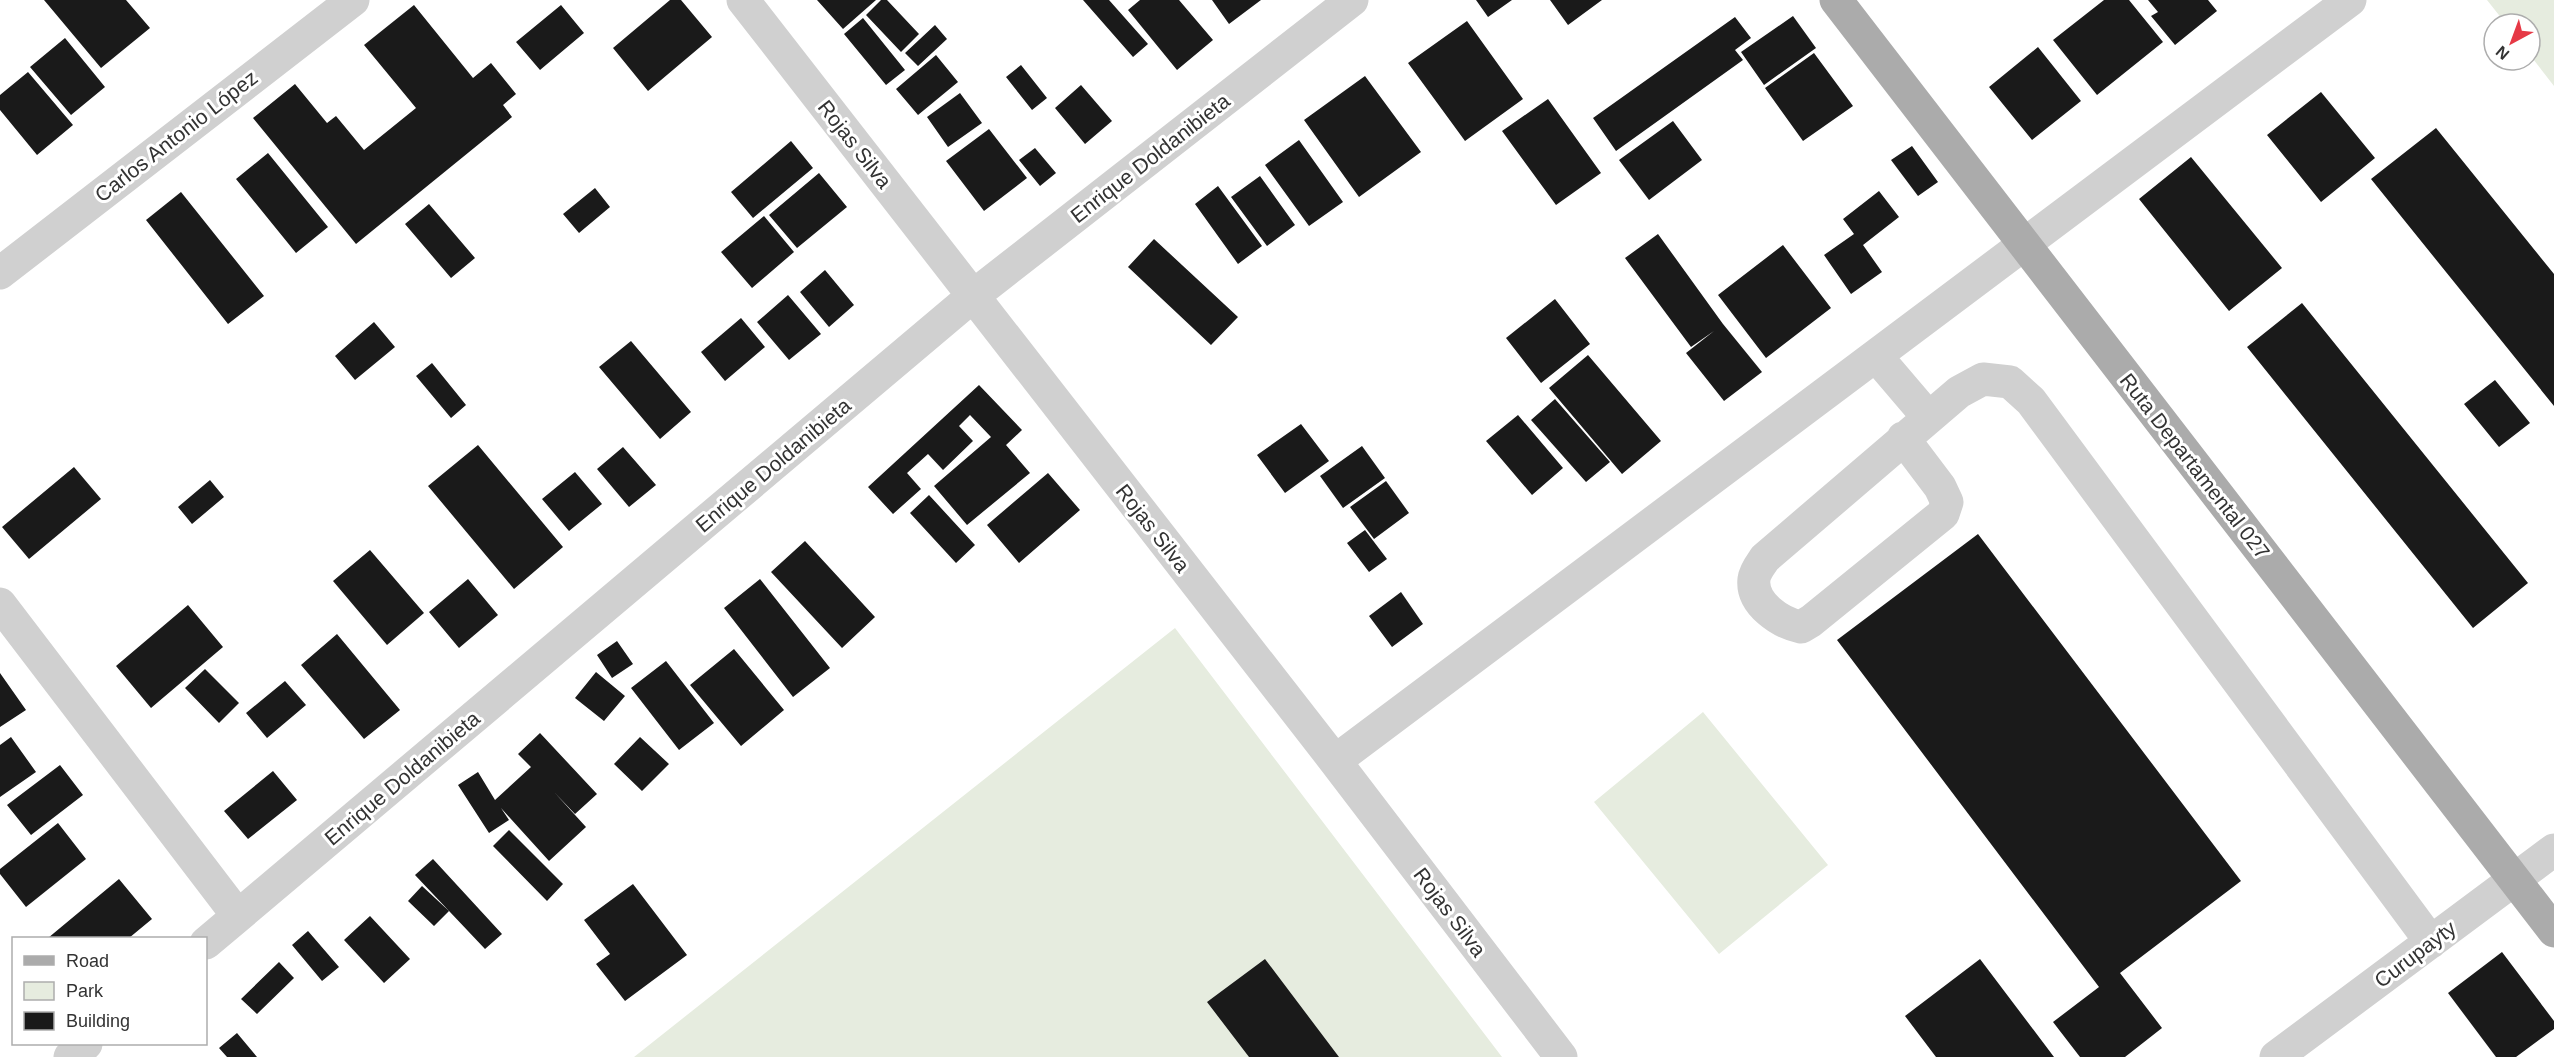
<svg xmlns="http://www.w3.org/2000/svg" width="2554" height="1057" font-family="Arial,sans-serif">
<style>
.green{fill:#e6ecdf}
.building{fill:#1a1a1a}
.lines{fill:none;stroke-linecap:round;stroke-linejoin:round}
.minor{stroke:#d0d0d0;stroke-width:33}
.major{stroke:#ababab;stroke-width:33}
.labels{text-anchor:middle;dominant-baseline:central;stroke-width:6;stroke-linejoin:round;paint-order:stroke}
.street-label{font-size:21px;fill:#333;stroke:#fff}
</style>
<rect width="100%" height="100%" fill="#fff"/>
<path class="green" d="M2487 0H2554V86L2530 55V24H2506Z
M1175 628 1502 1057H634Z
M1703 712 1828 865 1719 954 1594 802Z"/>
<path class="building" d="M44 0H126L150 28 101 68Z
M670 0H681L712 37 648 91 613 48Z
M817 0H876L843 29Z
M881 0H887L919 34 901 52 866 15Z
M1083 0H1109L1148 44 1133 57Z
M1140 0H1179L1213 40 1177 70 1128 10Z
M1212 0H1261L1229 24Z
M1476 0H1512L1488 17Z
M1550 0H1602L1568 25Z
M2104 0H2129L2163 42 2097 95 2053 40Z
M2148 0H2208L2217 11 2175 45 2151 16 2158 12Z
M414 5 473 78 491 63 516 94 503 105 512 117 356 244 253 118 295 84 327 123 336 116 364 150 416 108 364 45Z
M561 5 584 33 540 70 516 42Z
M1793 16 1816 48 1764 85 1741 52Z
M1735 17 1751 38 1735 50 1743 60 1616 151 1593 118Z
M863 18 905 70 886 85 844 34Z
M1467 21 1523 99 1465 141 1408 63Z
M935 25 947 39 918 66 905 53Z
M65 38 105 87 71 115 30 67Z
M2038 47 2081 101 2032 140 1989 87Z
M1814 53 1853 106 1803 141 1765 88Z
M936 55 958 82 918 115 896 89Z
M1021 65 1047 98 1032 110 1006 77Z
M28 72 73 125 37 155 0 110V95Z
M1365 76 1421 152 1359 197 1304 120Z
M1081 85 1112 121 1085 144 1055 108Z
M2321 92 2375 158 2321 202 2267 135Z
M960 93 982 123 948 147 927 117Z
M1548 99 1601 173 1556 205 1502 131Z
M1673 121 1702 160 1649 200 1619 160Z
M2436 128 2554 274V406L2371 179Z
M989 129 1027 178 984 211 946 161Z
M1299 140 1343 202 1309 226 1265 165Z
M791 141 813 168 753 218 731 192Z
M1912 146 1938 182 1918 196 1891 160Z
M1035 148 1056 173 1040 186 1019 160Z
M268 153 328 227 296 253 236 179Z
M2191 157 2282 268 2229 311 2139 199Z
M819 173 847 207 797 248 769 215Z
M1260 176 1295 225 1267 246 1231 197Z
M1218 186 1262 246 1238 264 1195 204Z
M595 188 610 207 579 233 563 214Z
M1879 191 1899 217 1863 245 1882 272 1851 294 1824 255 1854 234 1843 219Z
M181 192 264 296 228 324 146 220Z
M429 204 475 258 451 278 405 224Z
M764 216 794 252 752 288 721 252Z
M1658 234 1723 324 1762 372 1724 401 1686 353 1714 331 1691 347 1625 258Z
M1154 239 1238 317 1211 345 1128 267Z
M1783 245 1831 308 1766 358 1718 295Z
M825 270 854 305 829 327 800 292Z
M788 295 821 334 789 360 757 322Z
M1555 299 1590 344 1541 383 1506 338Z
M2302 303 2528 583 2473 628 2247 347Z
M741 318 765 347 725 381 701 352Z
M374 322 395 347 355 380 335 356Z
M631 341 691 412 660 439 599 367Z
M1588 355 1661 441 1622 474 1549 388Z
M432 363 466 405 451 418 416 376Z
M2495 380 2530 423 2499 447 2464 404Z
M979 385 1022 430 1006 445 1030 473 967 525 934 486 991 437 970 415 959 426 973 441 943 470 928 454 907 473 921 489 893 514 868 487Z
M1555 399 1610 462 1586 482 1531 420Z
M1518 415 1563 468 1532 495 1486 441Z
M1301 424 1329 461 1285 493 1257 455Z
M478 445 563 547 514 589 428 486Z
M1362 446 1385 478 1343 508 1320 476Z
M623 447 656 485 629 507 597 469Z
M74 467 101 499 29 559 2 527Z
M575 472 602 504 569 531 542 499Z
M1048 473 1080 510 1019 563 987 525Z
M210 480 224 497 192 524 178 507Z
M1386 481 1409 513 1374 539 1350 507Z
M929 495 975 545 956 563 910 513Z
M1365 530 1387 559 1369 572 1347 543Z
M1978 534 2241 881 2120 973 2162 1028 2125 1057H2080L2053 1022 2099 987 1837 640Z
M805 541 875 617 842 648 771 572Z
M370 550 424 613 387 645 333 581Z
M468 579 498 615 459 648 429 612Z
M760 579 830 668 793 697 724 608Z
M1401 592 1423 624 1392 647 1369 616Z
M188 605 223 647 151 708 116 666Z
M337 634 400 710 364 739 301 665Z
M617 641 633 664 612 678 597 655Z
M734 649 784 710 741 746 690 685Z
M666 661 714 723 679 750 631 688Z
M205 669 239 703 219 723 185 688Z
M596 672 625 696 604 721 575 698Z
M0 673 26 710 0 727Z
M285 681 306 705 267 738 246 713Z
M540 733 597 794 575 814 554 792 586 827 549 861 501 808 509 820 489 833 458 785 478 772 495 800 531 767 518 754Z
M11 737 36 772 0 797V745Z
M640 737 669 764 642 791 614 764Z
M60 765 83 795 31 835 7 805Z
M273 771 297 800 248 839 224 811Z
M58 823 86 859 26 907 0 874V869Z
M509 830 563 884 547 901 493 846Z
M433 859 502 934 485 949 415 875Z
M119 879 152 919 129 938H48Z
M633 884 687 955 625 1001 596 964 610 954 584 920Z
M422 886 449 911 434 926 408 901Z
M370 916 410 959 384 983 344 940Z
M308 931 339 967 322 981 292 945Z
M2502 952 2554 1021V1029L2516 1057H2496L2448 993Z
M1265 959 1339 1057H1249L1207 1002Z
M1980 959 2054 1057H1936L1905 1016Z
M279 962 294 978 257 1014 241 999Z
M237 1033 257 1057H227L219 1048Z"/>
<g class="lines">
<path class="minor" d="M743 0 1335 761 1561 1057
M0 273 353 0
M1876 356 1928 417
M1903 438 1940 487 1947 502 1943 514 1811 621 1801 627C1781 623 1751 604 1754 579 1755 571 1761 564 1765 558L1959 392 1983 379 2010 382 2031 401 2431 942
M0 604 238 916
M1335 761 2350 0
M206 943 973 296 1352 0
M70 1057 86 1044
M2276 1057 2554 850"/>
<path class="major" d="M1836 0 2554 931"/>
</g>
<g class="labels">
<g class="street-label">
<text transform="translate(176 136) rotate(-38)">Carlos Antonio López</text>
<text transform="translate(855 144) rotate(52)">Rojas Silva</text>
<text transform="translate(1150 158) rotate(-38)">Enrique Doldanibieta</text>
<text transform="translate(773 465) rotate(-40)">Enrique Doldanibieta</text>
<text transform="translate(2195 466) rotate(52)">Ruta Departamental 027</text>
<text transform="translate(1153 528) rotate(52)">Rojas Silva</text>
<text transform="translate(402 778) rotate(-40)">Enrique Doldanibieta</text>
<text transform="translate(1450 912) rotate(53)">Rojas Silva</text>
<text transform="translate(2415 954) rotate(-37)">Curupayty</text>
</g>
</g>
<rect x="12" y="937" width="195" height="108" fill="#ffffff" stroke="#adadad" stroke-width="1.5"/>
<rect x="24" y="956" width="30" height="9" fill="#ababab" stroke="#adadad" stroke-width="1.5"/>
<text x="66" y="967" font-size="18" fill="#333333">Road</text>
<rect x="24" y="982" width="30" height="18" fill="#e6ecdf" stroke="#adadad" stroke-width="1.5"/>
<text x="66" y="997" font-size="18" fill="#333333">Park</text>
<rect x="24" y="1012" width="30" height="18" fill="#1a1a1a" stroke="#adadad" stroke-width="1.5"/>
<text x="66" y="1027" font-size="18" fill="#333333">Building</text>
<g transform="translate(2512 42) rotate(221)"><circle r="28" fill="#ffffff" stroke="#adadad" stroke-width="1.5"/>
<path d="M0-4.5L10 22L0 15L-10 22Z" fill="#e63946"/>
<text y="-9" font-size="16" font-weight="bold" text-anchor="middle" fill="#333333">N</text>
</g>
</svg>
